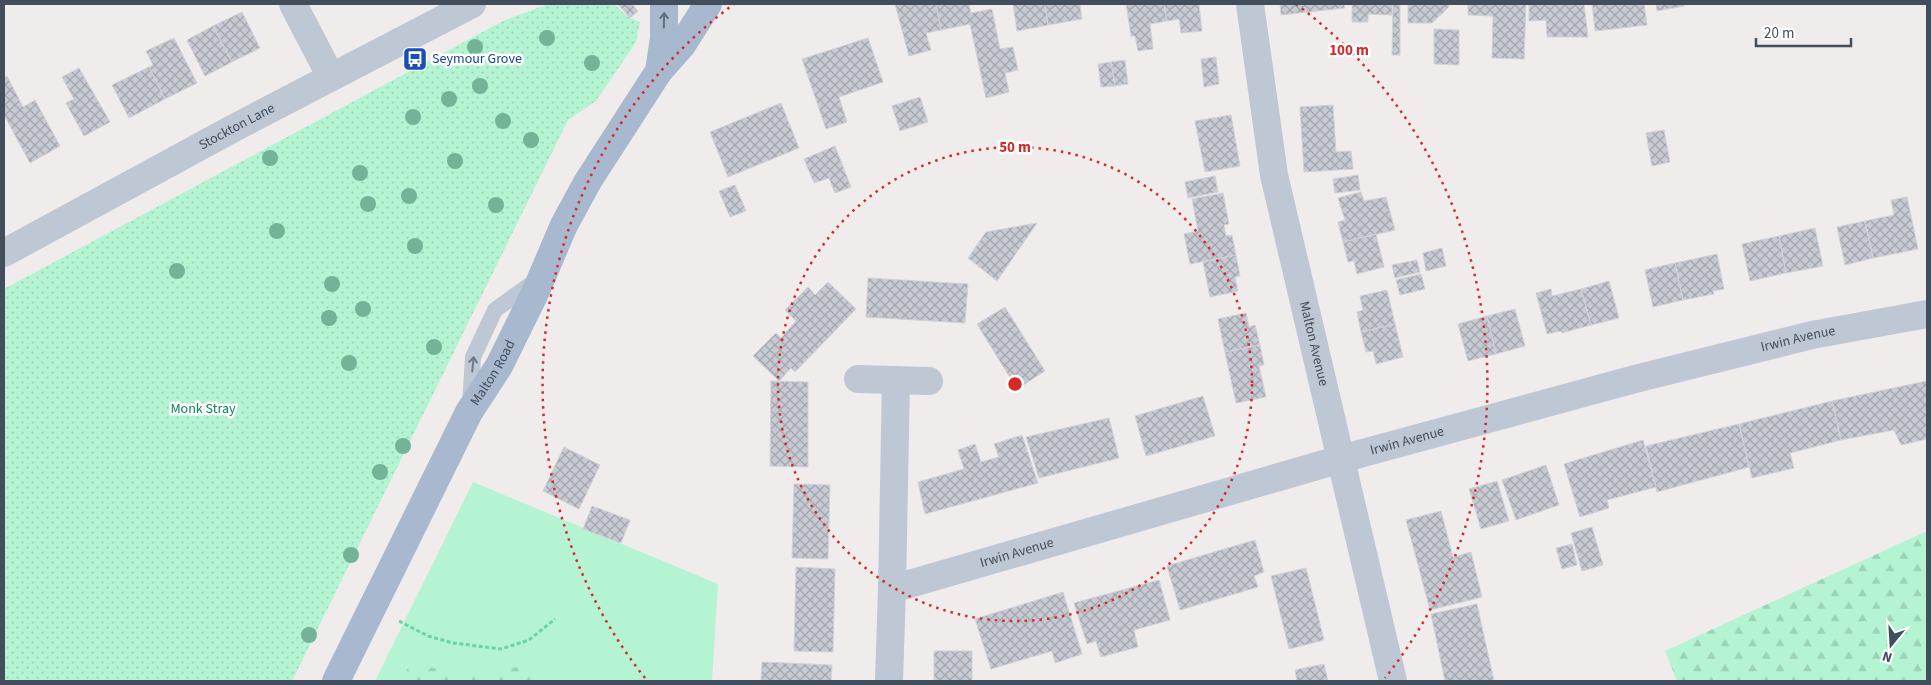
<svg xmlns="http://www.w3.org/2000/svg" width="1931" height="685" font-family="'Source Sans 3',sans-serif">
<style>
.grass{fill:#b4f4d2}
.forest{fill:url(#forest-firs)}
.park{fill:url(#park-dots)}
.building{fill:url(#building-cross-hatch);stroke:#d0d2d9}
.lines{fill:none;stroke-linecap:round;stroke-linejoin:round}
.path{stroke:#68d5a9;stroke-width:3;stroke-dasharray:4 2.5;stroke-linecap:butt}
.service{stroke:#bec7d4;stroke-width:16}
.minor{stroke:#bec7d4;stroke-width:28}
.tertiary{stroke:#bec7d4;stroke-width:28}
.primary{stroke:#a8b9cf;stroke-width:28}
.tree{fill:#73b398}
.oneway{stroke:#616e7e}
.oneway2{stroke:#6e7886}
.ring{fill:none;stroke:#d62828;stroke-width:2.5;stroke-dasharray:2.5 5}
.labels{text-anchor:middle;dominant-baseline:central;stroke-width:5;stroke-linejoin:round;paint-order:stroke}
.transit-label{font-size:14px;fill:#164399;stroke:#fff;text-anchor:start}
.street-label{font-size:14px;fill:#434e5c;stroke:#fff}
.park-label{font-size:14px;fill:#0c8553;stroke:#fff}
.centre{fill:#d62828;stroke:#fff;stroke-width:2.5}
.ring-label{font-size:15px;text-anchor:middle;font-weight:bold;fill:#d62828;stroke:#fff;stroke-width:5;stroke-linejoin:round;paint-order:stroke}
</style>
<defs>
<pattern id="forest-firs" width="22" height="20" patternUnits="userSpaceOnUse" patternTransform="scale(1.25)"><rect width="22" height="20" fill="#b4f4d2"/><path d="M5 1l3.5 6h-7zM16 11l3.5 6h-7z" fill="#9cd3b7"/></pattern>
<pattern id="park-dots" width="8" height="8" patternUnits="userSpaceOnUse" patternTransform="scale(1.25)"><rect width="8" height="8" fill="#b4f4d2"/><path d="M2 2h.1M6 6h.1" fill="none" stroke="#9cd3b7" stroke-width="1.8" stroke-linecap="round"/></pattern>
<pattern id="building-cross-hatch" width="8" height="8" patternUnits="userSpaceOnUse" patternTransform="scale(1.25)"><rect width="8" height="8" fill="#c8cad3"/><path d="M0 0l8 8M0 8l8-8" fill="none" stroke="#a4a6ae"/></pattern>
</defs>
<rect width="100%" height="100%" fill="#f0ecec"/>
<path class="grass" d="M473 482 718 584 712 681H375Z"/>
<path class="forest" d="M1927 531V681H1677L1665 651Z
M410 664 478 675 521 666 537 681H401Z"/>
<path class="park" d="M548 4H614L627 16 640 22 636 42 596 101 568 120 292 681H4V289L503 21Z"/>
<path class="building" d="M618 4H632L638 11 630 18Z
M895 4H936L941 30 926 33 931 50 909 56Z
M936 4H969L971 13 992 9 1000 49 1013 47 1018 70 1005 73 1009 92 986 98 970 24 941 30Z
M1013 4H1045L1048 25 1017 31Z
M1045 4H1080L1082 19 1048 25Z
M1126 4H1164L1167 21 1150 24 1153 49 1138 51 1135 36H1131Z
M1164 4H1199L1202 31 1181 33 1179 19 1167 21Z
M1280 4H1344L1345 8 1281 15Z
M1352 4H1392V15L1368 14V22H1352Z
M1393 4H1400V55H1392Z
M1408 4H1449L1448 8 1432 23H1408Z
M1468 4H1526L1524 59 1492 58 1493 16 1468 15Z
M1529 4H1584L1588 37H1547L1546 20 1529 21Z
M1592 4H1644L1647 25 1595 31Z
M1656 4H1684V6L1657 11Z
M242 12 260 48 232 62 213 26Z
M213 26 232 62 205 76 187 40Z
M1434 29 1459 30V65L1434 64Z
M174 38 197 83 165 99 149 67 153 65 146 51Z
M868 38 883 82 839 97 847 122 826 129 802 59Z
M1216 57 1219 84 1204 87 1201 59Z
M1125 60 1128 84 1115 86 1111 62Z
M1111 62 1115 86 1101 87 1098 64Z
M149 67 165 99 129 118 112 85Z
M79 68 110 122 84 136 66 103 74 99 62 77Z
M7 76 23 107 35 100 60 146 30 163 4 115V78Z
M920 97 928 122 900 131 892 106Z
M781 103 799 148 728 177 710 132Z
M1333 105 1336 152 1351 151 1353 169 1304 172 1300 107Z
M1231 115 1240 166 1205 172 1195 121Z
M1664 130 1670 162 1652 166 1646 133Z
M835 146 851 187 835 193 829 178 814 183 804 159Z
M1358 175 1360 190 1335 193 1333 179Z
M1215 176 1218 192 1188 198 1185 182Z
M735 185 746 211 730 217 719 191Z
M1361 192 1364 201 1386 197 1395 230 1343 242 1338 222 1345 220 1338 198Z
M1223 193 1229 224 1224 225 1226 236 1232 235 1236 255 1190 264 1184 234 1198 231 1192 199Z
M1907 197 1918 249 1873 258 1865 221 1894 215 1891 200Z
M1865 221 1873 258 1845 265 1837 227Z
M1037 223 997 281 968 258 986 232Z
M1815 228 1823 266 1786 273 1779 236Z
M1376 234 1384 267 1357 274 1354 261 1348 262 1343 242Z
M1779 236 1786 273 1750 281 1742 244Z
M1442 248 1446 266 1426 271 1423 253Z
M1717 254 1724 289 1713 291 1714 294 1683 300 1675 263Z
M1236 255 1240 276 1235 277 1238 291 1210 297 1203 262Z
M1417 260 1420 272 1395 278 1392 265Z
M1675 263 1683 300 1653 307 1645 270Z
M1421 274 1425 289 1400 295 1396 280Z
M868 278 968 284 965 323 866 317Z
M1609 281 1619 318 1591 325 1581 289Z
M828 282 856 309 795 372 791 368 779 381 753 356 776 333 781 338 796 321 785 310 808 287 815 295Z
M1551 289 1552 296 1581 289 1591 325 1562 333 1561 331 1547 334 1536 293Z
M1387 290 1395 324 1361 332 1357 312 1363 310 1360 296Z
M1005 307 1045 371 1017 389 977 324Z
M1515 309 1525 346 1496 354 1487 316Z
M1246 313 1249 327 1255 325 1260 345 1225 352 1218 319Z
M1487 316 1496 354 1468 361 1458 324Z
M1395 324 1403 357 1376 364 1373 351 1366 352 1361 332Z
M1260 345 1264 365 1259 366 1266 397 1236 403 1225 352Z
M771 381 808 382V467L770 466Z
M1927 381V439L1901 445 1894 430 1841 440 1832 401Z
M1203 396 1215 436 1146 456 1135 416Z
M1832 401 1841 440 1790 453 1794 468 1752 478 1739 424Z
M1109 418 1119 458 1039 478 1026 437Z
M1739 424 1749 467 1657 492 1646 446Z
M1022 435 1038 483 925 514 918 482 964 469 958 450 975 444 981 462 999 457 994 444Z
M1643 440 1656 487 1607 500 1609 508 1580 517 1564 464Z
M564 447 600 465 579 509 543 491Z
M1546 465 1559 505 1516 520 1502 480Z
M1497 481 1509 521 1481 529 1469 489Z
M794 484 830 485 828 559 792 558Z
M592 506 630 520 621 543 583 529Z
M1441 511 1453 557 1471 552 1482 597 1430 610 1406 520Z
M1592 527 1603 565 1582 571 1571 533Z
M1255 540 1264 572 1254 576 1258 587 1180 610 1167 566Z
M1572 544 1577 565 1562 569 1556 548Z
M796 567 835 569 833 652 794 651Z
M1306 568 1324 640 1289 649 1271 576Z
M1159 580 1170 620 1134 630 1138 647 1101 657 1096 641 1087 644 1074 603Z
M1063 592 1082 654 1055 663 1052 651 991 669 975 619Z
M1477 604 1494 681H1445L1431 614Z
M934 651H972V681H934Z
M762 662 832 665 831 681H761Z
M1324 664 1328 681H1297L1295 670Z"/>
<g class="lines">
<path class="path" d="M399 621 428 636 453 643 501 649 529 640 555 619"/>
<path class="service" d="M470 405 473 357 495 310 538 279"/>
<g class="minor">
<path d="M293 4 331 77"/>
<path id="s1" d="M1250 4 1274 175 1393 681"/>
<path d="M858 379 929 381"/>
<path d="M892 589 896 380"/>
<path id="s2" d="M889 681 892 589 1341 459 1635 379 1812 335 1927 314"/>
</g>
<path class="tertiary" id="s3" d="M4 253 234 128 472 4"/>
<g class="primary">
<path d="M659 71 664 38V4"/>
<path id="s4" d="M336 681 469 412 499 366 535 293 564 225 588 181 659 71 682 45 708 4"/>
</g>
</g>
<g class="tree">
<circle cx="547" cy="38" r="8"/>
<circle cx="475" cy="47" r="8"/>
<circle cx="592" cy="63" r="8"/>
<circle cx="480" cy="86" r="8"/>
<circle cx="449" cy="99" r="8"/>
<circle cx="413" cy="117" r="8"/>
<circle cx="503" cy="121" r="8"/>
<circle cx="531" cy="140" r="8"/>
<circle cx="270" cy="158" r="8"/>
<circle cx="455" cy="161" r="8"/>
<circle cx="360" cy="173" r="8"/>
<circle cx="409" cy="196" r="8"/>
<circle cx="368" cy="204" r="8"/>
<circle cx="496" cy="205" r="8"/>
<circle cx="277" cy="231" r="8"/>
<circle cx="415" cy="246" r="8"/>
<circle cx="177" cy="271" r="8"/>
<circle cx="332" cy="284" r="8"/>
<circle cx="363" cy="309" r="8"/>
<circle cx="329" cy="318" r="8"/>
<circle cx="434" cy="347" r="8"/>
<circle cx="349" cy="363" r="8"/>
<circle cx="403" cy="446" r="8"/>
<circle cx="380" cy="472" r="8"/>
<circle cx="351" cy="555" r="8"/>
<circle cx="309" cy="635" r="8"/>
</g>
<defs><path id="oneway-shaft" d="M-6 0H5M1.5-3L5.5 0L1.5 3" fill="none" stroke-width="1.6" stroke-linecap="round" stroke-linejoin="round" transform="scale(1.25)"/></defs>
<use class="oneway" href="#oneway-shaft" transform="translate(664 20) rotate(-89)"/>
<use class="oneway2" href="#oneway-shaft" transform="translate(473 364) rotate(-84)"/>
<g class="ring">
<circle cx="1015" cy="384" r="237"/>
<path d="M645 678A473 473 0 0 1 734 4M1296 4A473 473 0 0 1 1385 678"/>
</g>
<defs>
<symbol id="bus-square" viewBox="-11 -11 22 22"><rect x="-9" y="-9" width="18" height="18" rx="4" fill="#1a4fb4" stroke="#fff"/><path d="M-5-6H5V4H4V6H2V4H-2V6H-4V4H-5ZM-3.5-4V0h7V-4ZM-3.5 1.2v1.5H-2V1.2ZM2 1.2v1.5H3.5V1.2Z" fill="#fff"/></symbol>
</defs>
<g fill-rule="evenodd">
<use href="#bus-square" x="401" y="45" width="28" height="28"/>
</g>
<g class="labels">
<g class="transit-label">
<text x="432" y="59">Seymour Grove</text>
</g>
<g class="street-label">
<text stroke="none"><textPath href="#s3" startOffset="265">Stockton Lane</textPath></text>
<text stroke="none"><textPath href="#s2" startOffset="1032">Irwin Avenue</textPath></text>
<text stroke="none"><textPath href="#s1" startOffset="346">Malton Avenue</textPath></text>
<text stroke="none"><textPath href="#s4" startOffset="346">Malton Road</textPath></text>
<text stroke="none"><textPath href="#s2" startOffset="628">Irwin Avenue</textPath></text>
<text stroke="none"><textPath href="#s2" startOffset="222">Irwin Avenue</textPath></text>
</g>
<g class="park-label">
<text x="203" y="409">Monk Stray</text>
</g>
</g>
<circle cx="1015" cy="384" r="8" class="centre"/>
<g class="ring-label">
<text x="1349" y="55">100 m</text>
<text x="1015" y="152">50 m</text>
</g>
<rect width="1931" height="685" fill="none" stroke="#434e5c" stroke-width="10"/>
<g transform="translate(1891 645) rotate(198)" stroke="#ffffff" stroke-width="4" paint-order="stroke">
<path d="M0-4L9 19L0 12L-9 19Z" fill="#434e5c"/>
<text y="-8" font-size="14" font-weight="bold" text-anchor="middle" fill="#434e5c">N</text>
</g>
<path d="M1756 38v8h95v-8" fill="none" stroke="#434e5c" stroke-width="2.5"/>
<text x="1764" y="38" font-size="15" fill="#434e5c" stroke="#ffffff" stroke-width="4" paint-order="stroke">20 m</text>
</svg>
